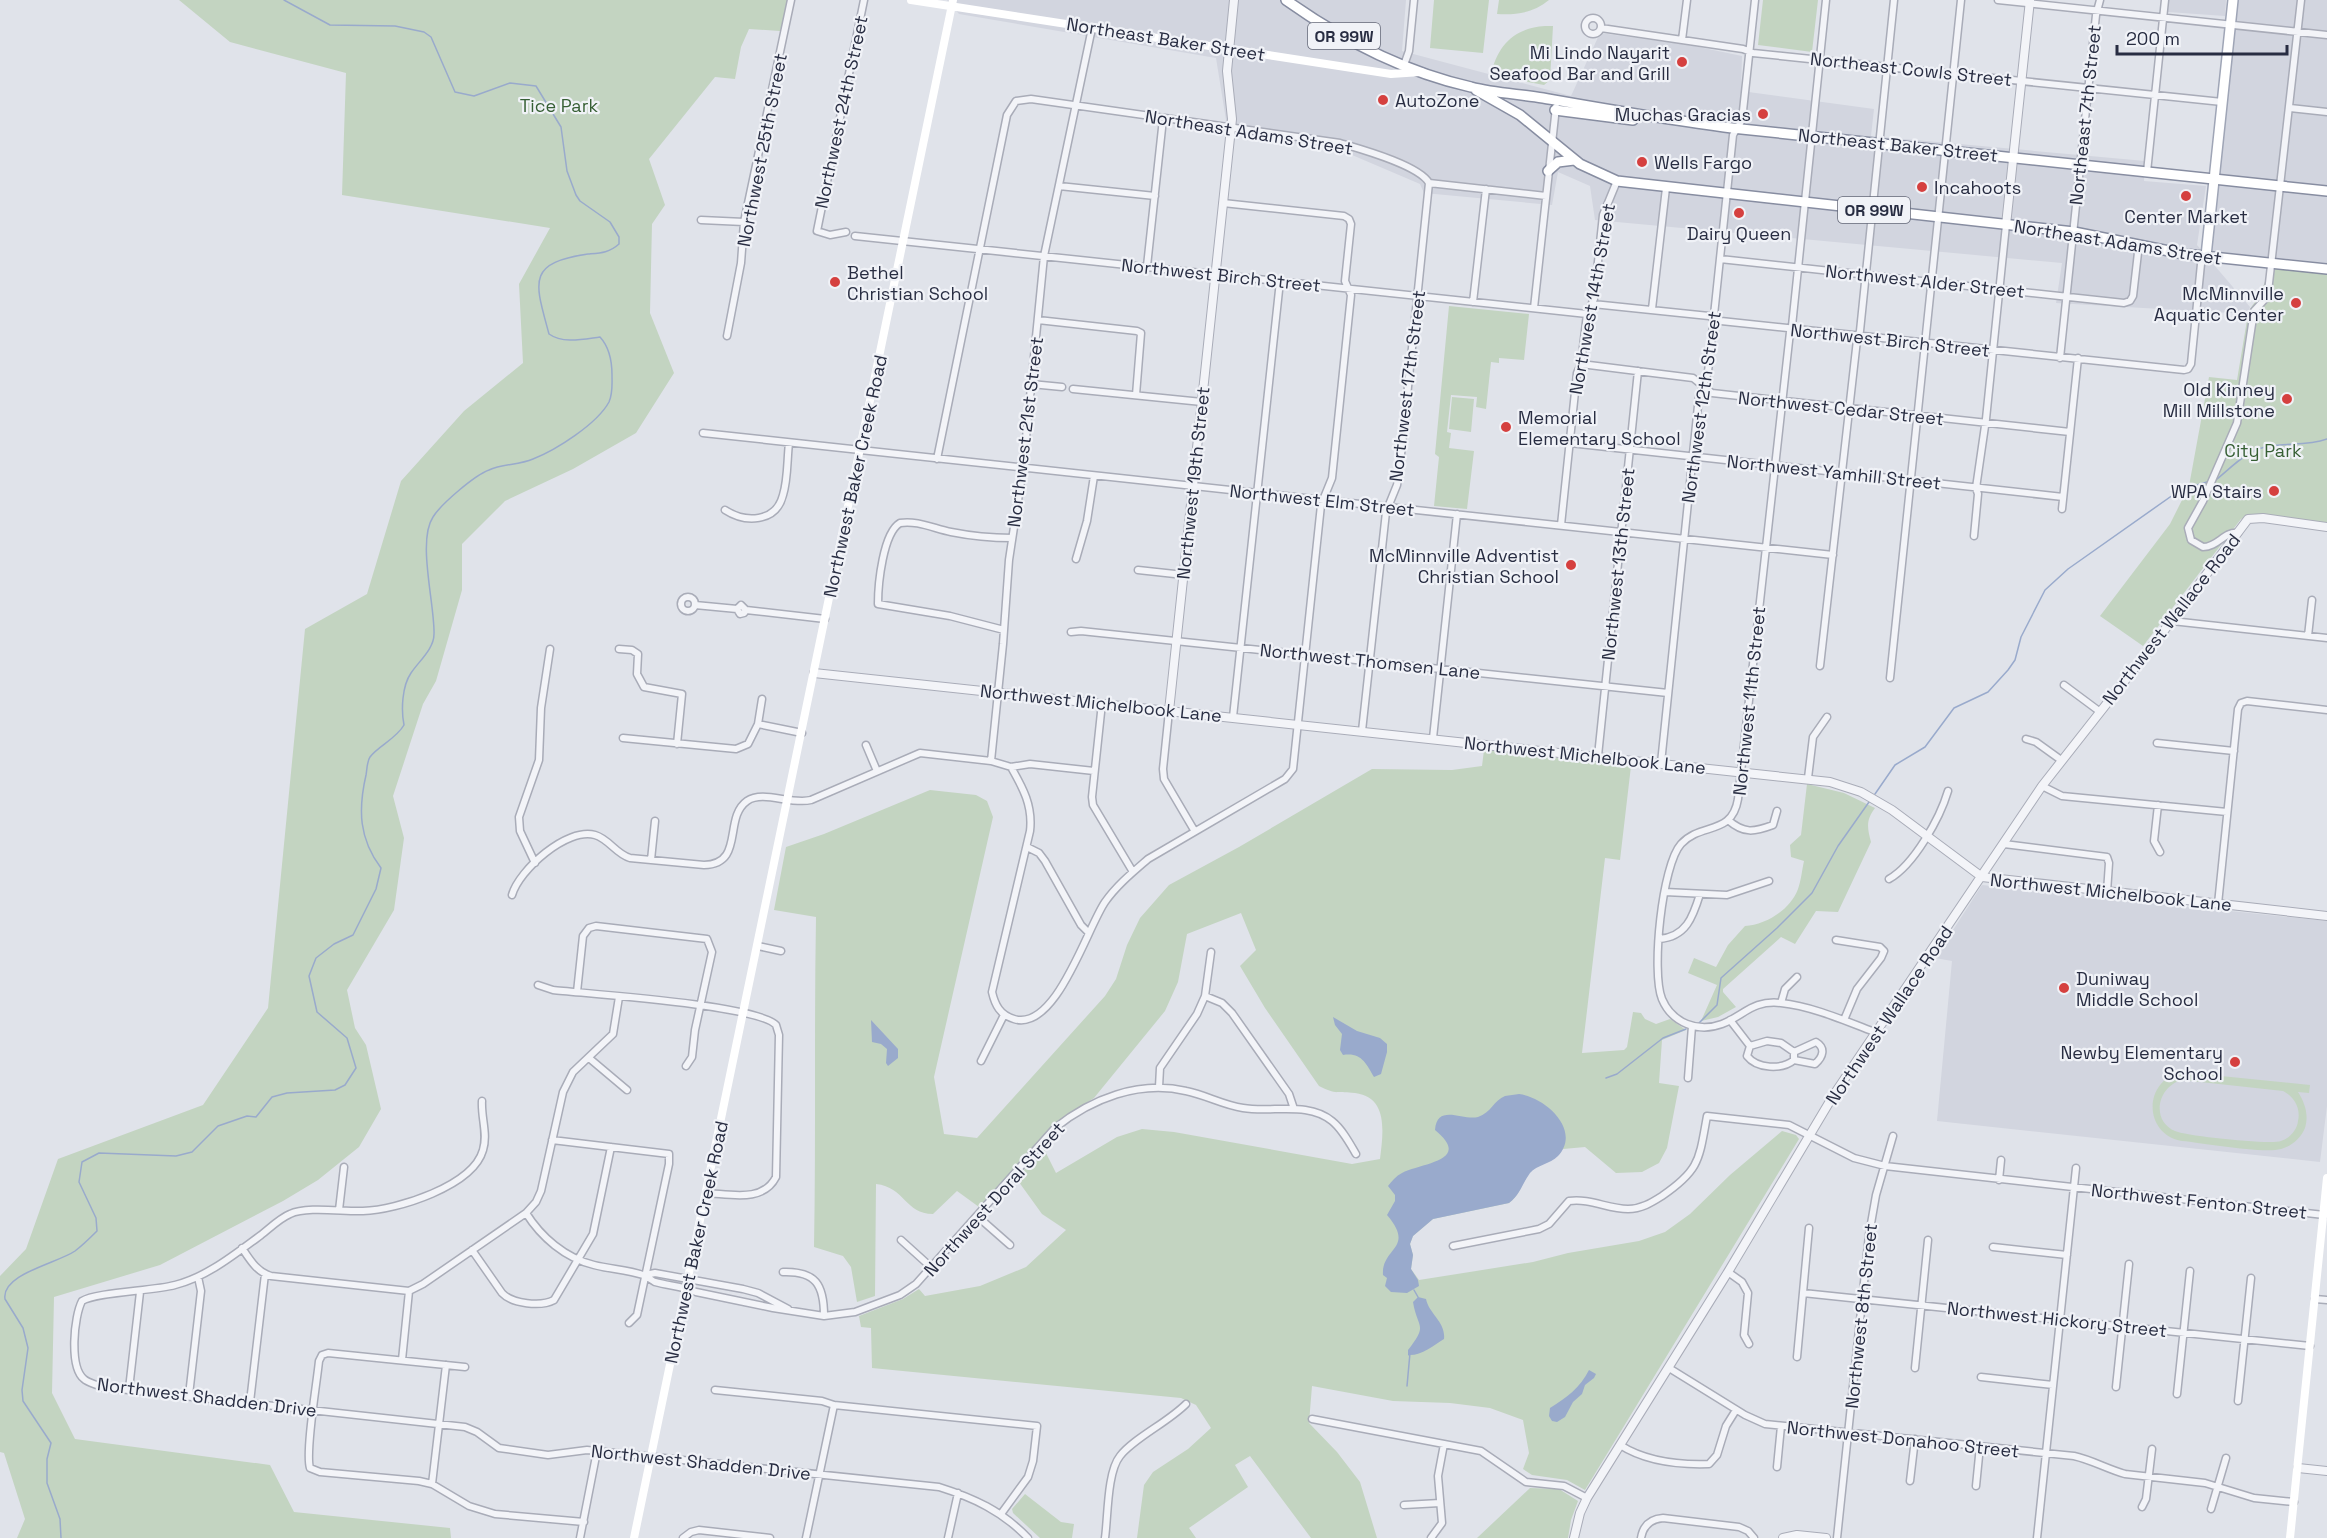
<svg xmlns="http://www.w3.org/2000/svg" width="2327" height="1538" font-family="'Space Grotesk',sans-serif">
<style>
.built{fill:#d2d5df}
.green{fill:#c3d4c1;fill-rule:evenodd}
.water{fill:#9ac}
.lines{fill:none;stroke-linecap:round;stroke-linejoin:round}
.stream{stroke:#9ac;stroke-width:1.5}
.minor-casing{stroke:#a9acb8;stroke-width:9}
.tertiary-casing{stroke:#a9acb8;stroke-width:10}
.primary-casing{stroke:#9fa5b6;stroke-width:12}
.trunk-casing{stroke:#878da1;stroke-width:12}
.minor{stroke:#f3f4f8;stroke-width:6}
.tertiary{stroke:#f3f4f8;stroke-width:8}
.secondary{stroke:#fff;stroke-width:8}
.primary{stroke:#fff;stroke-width:9}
.trunk{stroke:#fff;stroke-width:9}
.poi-dot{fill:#d5403f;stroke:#f0f2f7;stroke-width:2}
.labels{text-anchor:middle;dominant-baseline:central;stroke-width:4.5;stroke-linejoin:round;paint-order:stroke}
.shield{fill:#f0f2f7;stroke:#646878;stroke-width:1.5}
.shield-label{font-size:16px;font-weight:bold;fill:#282d42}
.street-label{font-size:18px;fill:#282d42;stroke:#f0f2f7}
.poi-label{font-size:18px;fill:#282d42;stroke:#f0f2f7;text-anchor:end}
.park-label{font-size:18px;fill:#365f34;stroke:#f0f2f7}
</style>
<rect width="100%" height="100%" fill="#e0e3ea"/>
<path class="built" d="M947 0H1406L1402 51 1571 96 1600 33 1689 45 1742 56 1741 91 1874 109 1871 136 2145 161 2144 181 2206 186 2197 245 2250 307 2248 314 2056 303 2062 263 1595 220 1590 186 1558 172 1552 205 1424 193 1420 184 1338 149 1222 134 1226 120 1216 58 959 14Z
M2169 0H2226L2225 16 2168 12Z
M2237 0H2327V263L2212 251Z
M1982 885 2327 921V1106L2320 1162 1937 1121 1952 961 1935 958Z"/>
<path class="green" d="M179 0H789L780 31 749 29 741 47 735 79 715 77 649 159 665 205 652 224 650 313 674 373 636 433 573 469 505 501 462 544V590L436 681 423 704 393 796 404 838 394 910 347 990 355 1028 366 1045 381 1109 359 1147 318 1180 283 1201 160 1265 54 1297 52 1393 75 1439 270 1465 294 1512 450 1528 451 1538H17L25 1519 4 1453 0 1452V1276L26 1249 58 1159 203 1105 268 1008 305 629 367 594 401 481 464 411 523 363 519 284 550 228 342 195 346 73 230 42Z
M1434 0H1489L1483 53 1430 48Z
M1499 0H1549C1533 13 1517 15 1497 14Z
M1763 0H1818L1812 52 1758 45Z
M1545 26H1553L1550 80 1544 85 1491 75C1497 46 1514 28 1545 26Z
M2273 263 2327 269V524C2304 520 2263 510 2241 519L2143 646 2100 616 2170 524 2189 486 2209 377 2237 380 2248 314C2250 307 2255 303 2258 297 2264 287 2267 274 2273 263Z
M1449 306 1529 314 1524 360 1499 358V363L1491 362 1486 409 1476 407 1477 397 1451 395 1447 432 1451 433 1449 448 1474 451 1467 509 1434 506 1439 457 1435 454Z
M1452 397 1474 399 1471 432 1449 429Z
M1484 750 1631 766 1620 860 1605 858 1582 1053 1624 1050 1627 1047 1633 1012 1641 1013 1645 1019 1656 1024 1670 1019 1686 1030 1662 1040 1659 1083 1679 1086 1667 1148 1659 1163 1642 1172 1616 1173 1585 1147 1563 1149C1553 1162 1541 1162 1531 1171 1522 1181 1521 1194 1509 1203L1433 1219 1413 1236 1410 1244 1413 1255 1411 1269 1419 1280 1533 1262 1568 1253 1639 1241 1665 1232 1690 1214 1730 1175 1782 1131 1796 1135 1799 1139 1585 1490 1567 1480 1532 1475 1523 1469 1529 1453 1523 1420 1490 1408 1450 1403 1393 1401 1312 1386 1309 1423 1337 1452 1360 1482 1377 1538H1311L1250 1456 1235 1465 1248 1487 1189 1528 1196 1538H1137L1144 1485 1153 1472 1188 1449 1211 1428 1196 1405 1181 1398 872 1368 871 1328 861 1327 859 1316 903 1299 919 1289 925 1296 980 1286 1026 1267 1066 1230 1042 1214 1016 1178 1044 1149 1056 1173 1117 1137 1142 1129 1174 1132 1352 1164 1380 1159C1383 1134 1389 1097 1355 1093 1338 1091 1336 1095 1319 1086L1265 1008 1240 966 1256 950 1241 913 1187 934 1178 982 1165 1011 1094 1098 1065 1116 1033 1147 979 1207 957 1191 933 1214C905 1214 905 1187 876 1184L875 1296 857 1302 851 1267 843 1256 814 1247C816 1137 814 1027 816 917L774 910 786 847 824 834 930 790 976 795 987 801 993 817 934 1077 944 1134 977 1138 1105 996 1116 979 1127 945 1140 918 1169 885 1239 847 1372 769 1452 770 1482 766Z
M1807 784 1844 793 1875 808C1866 820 1867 827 1871 842L1838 912 1816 911 1795 944 1781 937 1723 989V992L1736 1007 1718 1017 1701 1021 1717 985 1688 973 1694 958 1716 967 1728 945 1745 926C1766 925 1790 910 1798 889 1801 881 1802 870 1804 861L1791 857 1790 845 1801 835Z
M2181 1072 2310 1085 2309 1093 2298 1092C2305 1103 2309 1115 2305 1128 2301 1138 2292 1146 2281 1149 2263 1154 2204 1143 2182 1141 2143 1134 2143 1081 2181 1072ZM2182 1080 2283 1091C2294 1097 2301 1108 2298 1121 2297 1130 2290 1138 2281 1141 2270 1145 2186 1136 2175 1131 2150 1120 2158 1086 2182 1080Z
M1530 1488 1559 1489 1578 1501 1571 1520 1568 1538H1477Z
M1025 1494 1061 1522 1074 1524 1072 1538H1040L1013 1513 1012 1509Z"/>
<path class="water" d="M1333 1017 1357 1031 1380 1038 1387 1044V1052L1381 1074 1374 1077C1366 1063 1361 1052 1343 1055L1340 1050 1342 1034 1335 1025Z
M871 1020 898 1049V1058L888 1066 886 1063 887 1049 881 1044 872 1042Z
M1519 1094C1545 1097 1582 1130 1558 1156 1550 1164 1537 1165 1530 1173 1522 1184 1520 1195 1509 1203L1433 1219 1413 1236 1410 1244 1413 1255 1411 1269 1418 1280 1419 1286 1407 1293 1391 1292 1385 1286 1387 1278 1383 1275C1381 1247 1416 1249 1387 1215L1395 1201V1195L1388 1186C1392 1181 1396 1176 1402 1173 1422 1163 1473 1161 1435 1130 1437 1103 1463 1121 1478 1117 1491 1113 1494 1100 1505 1096 1509 1095 1515 1095 1519 1094Z
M1418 1297 1426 1299C1429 1314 1446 1322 1444 1339 1433 1346 1421 1356 1408 1355V1350C1429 1324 1417 1328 1413 1302Z
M1589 1370 1596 1374 1594 1378 1585 1385 1582 1394 1573 1402 1565 1417 1557 1422 1552 1421 1549 1416 1550 1408C1567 1397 1580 1388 1589 1370Z"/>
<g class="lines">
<path class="stream" d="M2217 479C2233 466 2248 449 2270 446 2289 443 2308 446 2327 439
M1875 794 1895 765 1925 747 1954 708 1988 692 2008 670 2015 660 2021 637 2045 590 2068 569 2180 490 2207 482
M1699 1023 1717 1005 1721 978 1777 928 1812 893 1838 846 1869 802
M1606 1078 1617 1074 1663 1038 1686 1029
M1414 1290 1418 1297
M1407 1386 1410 1353 1409 1355
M61 1538 60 1519 47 1483V1459L51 1443 23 1401 22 1390 28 1348 23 1328 5 1299C1 1274 58 1263 75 1251 83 1245 90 1238 97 1231L96 1218 79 1182 82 1162 99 1153 176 1156 192 1152 218 1126 247 1116 256 1117 272 1097 287 1093 335 1090 345 1085 356 1068 347 1038 317 1012 309 976 316 958 334 944 353 935 376 889 381 868C359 839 358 810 366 775 367 770 367 761 370 757 378 746 396 739 404 725 401 710 402 686 411 673 419 661 434 649 434 634 435 605 417 541 433 517 441 504 475 475 489 470 502 464 519 465 533 459 556 450 597 424 609 402 613 393 612 384 612 375 612 361 610 348 600 337 584 339 563 344 549 334 535 282 526 263 588 254 600 253 609 253 619 244V237L610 222 580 201 576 195 567 171 561 127 536 86 510 83 474 96 455 92 431 37 424 32 395 26 330 25 284 0"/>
<defs>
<path id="minor" d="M1826 0 1792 326 1790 332 1738 799C1732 836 1701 822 1681 844 1662 865 1651 972 1662 999 1672 1023 1698 1033 1722 1024 1745 1015 1752 1000 1781 1003 1812 1006 1848 1022 1877 1033
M1998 0 2327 35
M1585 26a8 8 0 1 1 16 0a8 8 0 1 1-16 0Z
M1601 28 1743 49 1753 53 2222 102
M1682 40 1687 0
M1404 65 1409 51 1414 0
M2290 108 2327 112
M2147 172 2165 0
M1059 186 1155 196
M701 220 744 222
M846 232 830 235 817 231 864 0
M855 236 1587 314
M1720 259 2124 303 2130 301 2133 296 2139 244
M1147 266 1163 119
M1473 302 1486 189
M1593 304 1709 316 1721 321 2184 370 2188 369 2191 364 2201 264 2206 256
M1534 308 1556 107
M1652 309 1666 188
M1038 320 1137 331 1141 333 1136 395
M727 336 741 263 744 222 791 0
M2060 358 2096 15 2100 0
M1581 364 1693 378 1712 393 2070 432
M1031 384 1062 387
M1073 389 1202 402
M703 433 1833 555
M1570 443 2063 497
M937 459 1007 115 1016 101 1031 99 1340 143C1360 149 1419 165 1429 183L1546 196
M2062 509 2078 358
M725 510C745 523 776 523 783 495 788 479 787 460 789 443
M1561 525 1577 373 1581 364 1587 314 1594 299 1603 215 1617 181
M2238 533C2224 531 2218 547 2203 547L2191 540 2188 528 2203 501 2237 423 2254 311 2266 298 2268 292 2301 0
M1974 536 1978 494 1976 488 1986 419 2006 225
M1076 559 1087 521 1094 476
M1138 570 1184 575
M681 604a7 7 0 1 1 14 0a7 7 0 1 1-14 0Z
M695 605 737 609
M746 610 744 613 740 614 737 609 741 605 746 610 825 619
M2172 621 2327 638
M1004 630 950 616 878 604C878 584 883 533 900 523 917 520 935 529 951 532 971 536 991 538 1012 538
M1071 632 1081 631 1668 693
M2308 636 2312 600
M619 649 632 650 638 654 637 674 644 687 682 694 677 744
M1820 666 1857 340 1860 331 1894 0
M1890 678 1961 0
M2064 685 2099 711
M1102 703 1092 797 1093 805 1133 872
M1169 711 1163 769 1164 779 1194 830
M1233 717 1280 281
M758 724 762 699
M1362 731 1386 512 1397 485 1399 474 1429 183
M623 738 736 749 748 744 758 724 802 733
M1433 738 1457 514
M2026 739 2036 742 2061 760
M2157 743 2234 751
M866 745 877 771
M1598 756 1638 371
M991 761 1003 644 1009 560 1023 468 1044 256 1092 28
M1661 763 1699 396 1708 372 1733 135 1742 120 1755 0
M1011 767C1023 788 1033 806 1030 831L992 992C995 1005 1000 1015 1014 1019 1056 1032 1087 928 1105 902 1117 885 1133 872 1148 859L1285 779 1293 769 1321 505 1332 478 1351 295 1345 281 1351 224 1349 219 1344 216 1223 203
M1808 778 1813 737 1827 717
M2042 786 2062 796 2227 812
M2158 805 2154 841 2160 852
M1728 820C1744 834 1754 832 1773 825L1777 811
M2004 844 2107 857 2109 863 2107 892
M1027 847 1039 853 1045 861 1081 925 1088 932
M651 860 655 821
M535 863 520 831 519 817 539 760 541 708 550 649
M1889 879C1914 865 1940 818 1948 791
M1665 892 1727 895 1769 881
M512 895C519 870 567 827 595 835 609 839 616 854 630 858L704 865C745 864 723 818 747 801 763 790 791 805 811 800L920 753 991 761 1011 767 1030 764 1094 771
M2218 904 2238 709 2241 703 2247 701 2327 710
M1659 939C1686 937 1693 917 1700 894
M1836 940 1880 947 1884 951 1881 958 1857 989 1844 1020
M758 946 781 951
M538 985 553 990C590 994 757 1005 776 1025L779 1035 776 1177C763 1203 730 1194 706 1193
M577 992 583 936 589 928 596 926 707 939 712 952 695 1030 692 1057 686 1066
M1205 996 1222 1003 1232 1013 1289 1094 1294 1109
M1781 1003 1785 989 1797 977
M1730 1020 1750 1046
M1767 1041 1781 1043 1794 1052V1060C1782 1070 1757 1069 1747 1056L1750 1046Z
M1794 1052 1816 1042C1826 1048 1823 1057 1815 1064L1794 1060
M589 1058 627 1090
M981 1061 1004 1015
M1688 1078 1692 1026
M1159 1087 1160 1068 1197 1014 1205 996 1211 952
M482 1101C481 1118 488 1134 483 1150 473 1186 397 1210 363 1211 344 1212 307 1206 290 1214 280 1218 270 1228 261 1235 235 1254 207 1277 175 1285 154 1291 96 1292 82 1301 74 1316 69 1367 84 1379 88 1383 96 1384 101 1387L465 1427 477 1432 499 1448 548 1455 587 1450 939 1487C974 1498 1002 1511 1028 1538
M552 1140 669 1154V1164L637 1315 629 1323
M1999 1180 2001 1160
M339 1210 344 1167
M526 1213C541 1237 565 1258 594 1265 610 1269 628 1270 643 1275 648 1277 651 1280 655 1282 669 1286 683 1286 696 1292L773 1308 824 1316 855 1312 900 1295 916 1284 1055 1128C1091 1099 1139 1080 1186 1091 1206 1095 1223 1105 1243 1108 1272 1113 1308 1101 1332 1121 1342 1129 1349 1142 1356 1154
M977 1216 1010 1245
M901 1240 932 1268
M1453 1246 1539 1229 1549 1224 1569 1201C1590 1198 1608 1209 1628 1209 1641 1209 1651 1203 1662 1196 1700 1170 1699 1160 1707 1116L1789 1125 1854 1158 1885 1166 2324 1215
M1993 1247 2067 1255
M242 1248C250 1260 257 1272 271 1276L409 1291 423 1284 526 1213 536 1202 541 1191 563 1092 573 1072 613 1034 619 997
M472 1250 502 1293C512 1304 541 1307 554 1300L593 1234 611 1147
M783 1272C816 1271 824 1285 824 1316
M1728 1272 1742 1282 1748 1293 1744 1335 1749 1344
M645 1275 655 1273 743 1289 758 1293 788 1309
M1803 1293 2310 1346
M2315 1299 2327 1300
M1797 1357 1809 1228
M402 1360 409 1291
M465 1367 328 1353 322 1355 319 1361C317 1382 305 1452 310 1468L320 1472 419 1481 432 1484 469 1506 495 1514 584 1522
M1669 1368 1745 1415 1765 1424 2074 1456C2092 1460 2107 1469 2125 1474L2205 1483 2254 1498 2294 1502
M1915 1368 1928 1240
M1981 1377 2053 1385
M2116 1387 2129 1264
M129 1389 140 1292
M715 1390 822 1401 834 1405 1037 1426 1033 1461 1028 1477 1001 1514
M2177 1394 2190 1271
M189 1395 201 1291 198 1277
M2238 1401 2251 1278
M250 1402 265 1274
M1312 1419 1481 1451 1526 1482 1564 1486 1587 1498
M1620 1445C1645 1461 1679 1465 1709 1464L1717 1455 1726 1426 1736 1410
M1777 1467 1781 1426
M1910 1481 1915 1439
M432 1484 446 1365
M1976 1486 1980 1446
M1404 1505 1440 1503
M2142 1507 2146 1499 2152 1449
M2211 1509 2226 1458
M580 1538 597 1451
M683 1538 691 1532 699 1530 770 1538
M806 1538 834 1405
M948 1538 958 1493
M1105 1538C1108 1517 1107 1472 1120 1456 1134 1438 1167 1423 1186 1404
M1431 1538 1442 1523 1438 1476 1444 1444
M1641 1538C1643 1526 1650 1519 1663 1518L1739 1527 1748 1531 1754 1538
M1837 1538 1869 1235 1876 1195 1893 1136
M2037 1538 2076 1168"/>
<path id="tertiary" d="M2006 225 2030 0
M814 673 1830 782 1861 792 1892 810 1982 877 2327 916
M1169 711 1232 119 1227 71 1234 0
M2298 1468 2327 1471
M1574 1538 1580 1513 1587 1498 1728 1272 1833 1096 2042 786 2163 632 2248 519 2263 518 2327 527
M1783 1538 1797 1535 1826 1538"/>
<path id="primary" d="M2206 256 2233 0"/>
<path id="trunk" d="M1286 0C1341 39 1405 72 1471 87 1494 93 1519 94 1543 98 1606 109 1668 120 1732 128L2327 191
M1476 90 1520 115 1580 164 1617 181 2074 232 2184 254 2327 269
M1555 110 1633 120
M1548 171 1558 162 1574 160"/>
</defs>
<use href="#minor" class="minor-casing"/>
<use href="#tertiary" class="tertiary-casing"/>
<use href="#primary" class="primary-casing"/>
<use href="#trunk" class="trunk-casing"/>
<use href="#minor" class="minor"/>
<use href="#tertiary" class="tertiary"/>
<path class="secondary" d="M911 0 1391 74 1421 72
M634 1538 953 0
M2290 1538 2327 1178"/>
<use href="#primary" class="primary"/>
<use href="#trunk" class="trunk"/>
</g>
<g class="poi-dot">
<circle cx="1682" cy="62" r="6"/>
<circle cx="1383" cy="100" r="6"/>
<circle cx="1763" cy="114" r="6"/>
<circle cx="1642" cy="162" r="6"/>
<circle cx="1922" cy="187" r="6"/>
<circle cx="2186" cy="196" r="6"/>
<circle cx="1739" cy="213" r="6"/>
<circle cx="835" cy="282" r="6"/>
<circle cx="2296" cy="303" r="6"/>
<circle cx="2287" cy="399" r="6"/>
<circle cx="1506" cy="427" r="6"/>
<circle cx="2274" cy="491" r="6"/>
<circle cx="1571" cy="565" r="6"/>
<circle cx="2064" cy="988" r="6"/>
<circle cx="2235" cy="1062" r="6"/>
</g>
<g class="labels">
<g class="shield">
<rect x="1308" y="23" width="72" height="26" rx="4.5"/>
<rect x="1838" y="197" width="72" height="26" rx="4.5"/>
</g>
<g class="shield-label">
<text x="1344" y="36">OR 99W</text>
<text x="1874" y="210">OR 99W</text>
</g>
<g class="street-label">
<text transform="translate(1166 39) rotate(9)">Northeast Baker Street</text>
<text transform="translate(1911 69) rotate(6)">Northeast Cowls Street</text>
<text transform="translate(841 112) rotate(-78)">Northwest 24th Street</text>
<text transform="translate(2085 115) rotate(-84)">Northeast 7th Street</text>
<text transform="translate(1249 132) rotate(9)">Northeast Adams Street</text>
<text transform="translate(1898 145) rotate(6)">Northeast Baker Street</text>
<text transform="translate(762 150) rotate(-79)">Northwest 25th Street</text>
<text transform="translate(2118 242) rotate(9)">Northeast Adams Street</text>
<text transform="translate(1221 275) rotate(6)">Northwest Birch Street</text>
<text transform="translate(1925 281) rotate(6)">Northwest Alder Street</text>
<text transform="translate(1592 299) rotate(-80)">Northwest 14th Street</text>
<text transform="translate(1890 340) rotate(6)">Northwest Birch Street</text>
<text transform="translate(1407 386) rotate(-83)">Northwest 17th Street</text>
<text transform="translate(1701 407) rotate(-82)">Northwest 12th Street</text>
<text transform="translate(1841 408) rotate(6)">Northwest Cedar Street</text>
<text transform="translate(1025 432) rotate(-83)">Northwest 21st Street</text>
<text transform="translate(1834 472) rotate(6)">Northwest Yamhill Street</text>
<text transform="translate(855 476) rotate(-78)">Northwest Baker Creek Road</text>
<text transform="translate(1193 483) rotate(-84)">Northwest 19th Street</text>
<text transform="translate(1322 500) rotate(6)">Northwest Elm Street</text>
<text transform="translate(1618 564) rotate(-84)">Northwest 13th Street</text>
<text transform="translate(2171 619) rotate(-52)">Northwest Wallace Road</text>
<text transform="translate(1370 661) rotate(6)">Northwest Thomsen Lane</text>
<text transform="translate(1749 701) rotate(-84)">Northwest 11th Street</text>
<text transform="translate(1101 703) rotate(6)">Northwest Michelbook Lane</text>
<text transform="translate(1585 755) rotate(6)">Northwest Michelbook Lane</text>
<text transform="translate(2111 892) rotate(6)">Northwest Michelbook Lane</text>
<text transform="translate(1889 1015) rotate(-56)">Northwest Wallace Road</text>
<text transform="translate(994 1199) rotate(-48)">Northwest Doral Street</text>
<text transform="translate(2199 1201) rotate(6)">Northwest Fenton Street</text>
<text transform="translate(696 1242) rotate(-78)">Northwest Baker Creek Road</text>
<text transform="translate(1861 1316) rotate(-84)">Northwest 8th Street</text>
<text transform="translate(2057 1319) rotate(6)">Northwest Hickory Street</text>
<text transform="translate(207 1397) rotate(7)">Northwest Shadden Drive</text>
<text transform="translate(1903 1439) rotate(6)">Northwest Donahoo Street</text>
<text transform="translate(701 1462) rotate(6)">Northwest Shadden Drive</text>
</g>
<g class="poi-label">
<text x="1670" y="52">Mi Lindo Nayarit<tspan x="1670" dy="21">Seafood Bar and Grill</tspan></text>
<text x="1395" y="100" text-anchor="start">AutoZone</text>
<text x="1751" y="114">Muchas Gracias</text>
<text x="1654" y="162" text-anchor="start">Wells Fargo</text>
<text x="1934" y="187" text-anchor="start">Incahoots</text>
<text x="2186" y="216" text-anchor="middle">Center Market</text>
<text x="1739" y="233" text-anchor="middle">Dairy Queen</text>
<text x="847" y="272" text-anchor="start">Bethel<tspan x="847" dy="21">Christian School</tspan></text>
<text x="2284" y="293">McMinnville<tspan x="2284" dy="21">Aquatic Center</tspan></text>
<text x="2275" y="389">Old Kinney<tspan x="2275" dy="21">Mill Millstone</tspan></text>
<text x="1518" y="417" text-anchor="start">Memorial<tspan x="1518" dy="21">Elementary School</tspan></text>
<text x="2262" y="491">WPA Stairs</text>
<text x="1559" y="555">McMinnville Adventist<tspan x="1559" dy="21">Christian School</tspan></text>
<text x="2076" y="978" text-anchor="start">Duniway<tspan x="2076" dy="21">Middle School</tspan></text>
<text x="2223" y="1052">Newby Elementary<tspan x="2223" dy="21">School</tspan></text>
</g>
<g class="park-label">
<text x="559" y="105">Tice Park</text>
<text x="2263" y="450">City Park</text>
</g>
</g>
<path d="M2117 45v9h170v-9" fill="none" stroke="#282d42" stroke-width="3"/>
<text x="2126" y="45" font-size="18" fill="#282d42" stroke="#f0f2f7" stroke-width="4.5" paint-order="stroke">200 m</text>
</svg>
